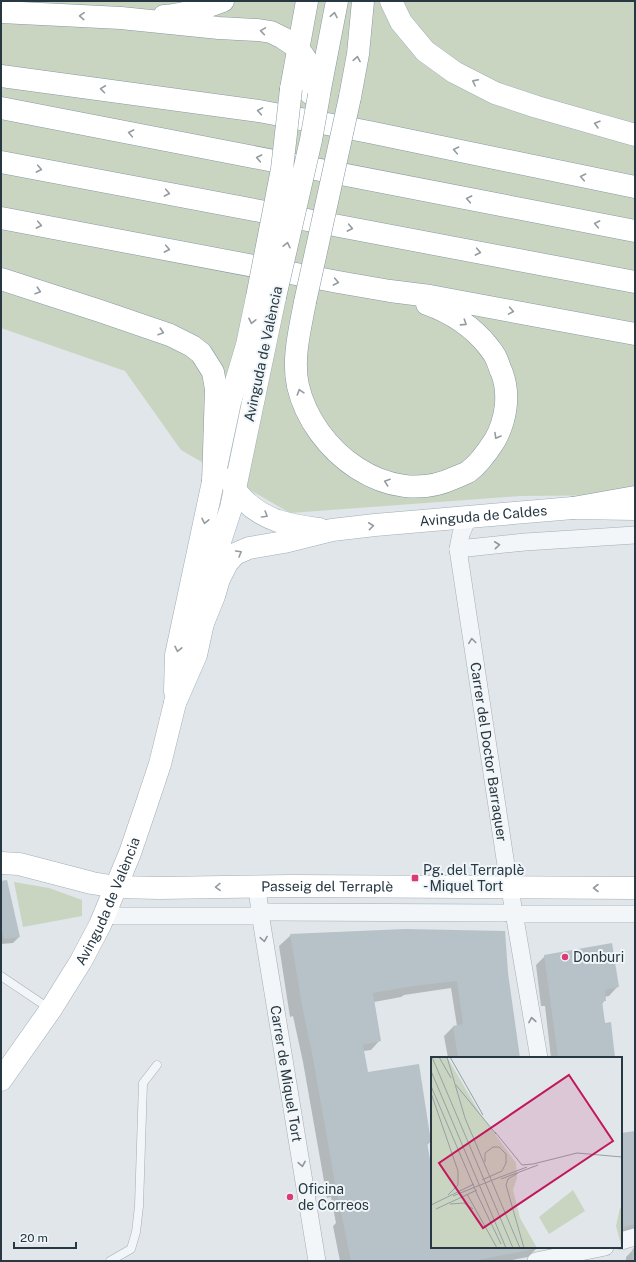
<svg xmlns="http://www.w3.org/2000/svg" width="636" height="1262" font-family="'Public Sans',sans-serif">
<style>
.green{fill:#cad5c1}
.shadow{fill:#0003}
.building{fill:#b7c1c8}
.lines{fill:none;stroke-linecap:round;stroke-linejoin:round}
.lane-casing{stroke:#a5aeb5;stroke-width:9}
.street-casing{stroke:#a5aeb5;stroke-width:18}
.secondary-casing{stroke:#a5aeb5;stroke-width:23}
.primary-casing{stroke:#9eaeb7;stroke-width:23}
.highway-casing{stroke:#8698a2;stroke-width:23}
.lane{stroke:#f3f6f8;stroke-width:8}
.street{stroke:#f3f6f8;stroke-width:17}
.secondary{stroke:#fff;stroke-width:22}
.primary{stroke:#fff;stroke-width:22}
.highway{stroke:#fff;stroke-width:22}
.highway-bridge-casing{stroke:#8698a2;stroke-width:23;stroke-linecap:butt}
.highway-bridge{stroke:#fff;stroke-width:22}
.oneway{stroke:#939ca1}
.oneway2{stroke:#8d979e}
.poi-dot{fill:#da3b76;stroke:#f0f5f8;stroke-width:1.5}
.labels{text-anchor:middle;dominant-baseline:central;stroke-width:4;stroke-linejoin:round;paint-order:stroke}
.street-label{font-size:14px;fill:#273843;stroke:#f0f5f8}
.poi-label{font-size:14px;fill:#273843;stroke:#f0f5f8;text-anchor:start}
.inset-road{fill:none;stroke:#96a0a7;stroke-width:1}
.view{fill:#c2185b;fill-opacity:0.15;stroke:#c2185b;stroke-width:2}
.inset-edge{fill:none;stroke:#273843;stroke-width:2}
</style>
<rect width="100%" height="100%" fill="#e0e6ea"/>
<path class="green" d="M1 1H635V495L520 496 290 513 181 450 125 371 1 328Z
M14 882 49 888 82 900V916L23 927Z"/>
<path class="shadow" d="M1 882 19 937 13 943 1 944Z
M291 935 507 973 519 1058H448L444 1036 453 1027 457 1026 451 988 404 995 401 997 374 1002 380 1040 371 1050 363 1051 367 1073 430 1142 427 1145 432 1176V1247H538L528 1257 507 1261H340L333 1226 336 1223 331 1197 327 1198 303 1062 293 1016 290 1017 279 946Z
M545 956 618 986 609 996 604 997 605 1000 602 1004 604 1024 614 1058H551L545 1006H541L536 965Z
M635 1132V1230L621 1234V1134Z
M635 1248V1261H626V1257Z"/>
<path class="building" d="M7 880 20 937 4 939 1 929V881Z
M405 929 505 931 508 973 520 1058H458L453 1026 463 1024 457 981 414 986 373 993 381 1041 363 1045 368 1072 419 1064 431 1142 427 1143 432 1170V1247L540 1248 473 1261H351L336 1189 312 1053 302 1006 290 934Z
M612 943 619 987 605 990 606 1001H602L605 1023 611 1022 615 1058H558L544 955Z
M635 1131V1224L621 1228V1133Z
M635 1246V1261H633L632 1250Z"/>
<g class="lines">
<defs>
<path id="lane" d="M1 976 50 1009
M110 1261 131 1249 136 1232 139 1206 143 1083 157 1065"/>
<g id="street">
<path id="s1" d="M468 518 461 534 458 549 507 872 539 1058"/>
<path d="M458 549 525 542 635 535"/>
<path id="s2" d="M257 887 260 913 317 1261"/>
<path d="M267 912 504 913"/>
<path d="M525 914H635"/>
<path d="M115 916H251"/>
<path d="M621 1241 635 1237"/>
<path d="M536 1261 605 1247"/>
</g>
<g id="secondary">
<path id="s3" d="M1 863 19 864 92 883 116 887 160 888 292 886 635 888"/>
<path id="s4" d="M1 1080 51 1009 81 961 100 925 130 853 145 809 160 764 175 703"/>
</g>
<g id="primary">
<path d="M391 1 401 22 425 51 454 72 495 93 537 107 635 135"/>
<path d="M231 479C233 488 237 493 244 500 266 522 290 525 319 529"/>
<path id="s5" d="M203 623 214 596 219 579 227 563 235 554 249 548 284 542 332 530 375 525 573 508 635 509"/>
<path d="M175 692 176 655 230 402 247 345 257 297"/>
<path d="M175 703 196 655 203 623 209 575 231 508 275 297"/>
</g>
<path id="highway" d="M1 12 121 18 219 28 258 30 271 32 283 38 298 48 305 58 311 71 310 93
M164 16C184 15 204 8 223 1
M1 76 259 111 369 132 635 187
M291 89 307 1
M319 94 337 1
M350 97 358 54 363 1
M1 108 635 231
M1 162 635 282
M1 218 338 282 390 291 430 296 635 334
M1 279 100 311 170 335 192 346 201 353 213 372 216 389 213 483
M305 302C300 329 292 359 298 386 313 451 388 509 454 478 459 476 464 474 468 472 479 464 488 451 495 440 506 420 510 395 502 373 499 367 498 361 495 356 493 352 490 349 488 346 472 326 452 313 427 304
M573 508 635 497"/>
</defs>
<use href="#lane" class="lane-casing"/>
<use href="#street" class="street-casing"/>
<use href="#secondary" class="secondary-casing"/>
<use href="#primary" class="primary-casing"/>
<use href="#highway" class="highway-casing"/>
<use href="#lane" class="lane"/>
<use href="#street" class="street"/>
<use href="#secondary" class="secondary"/>
<use href="#primary" class="primary"/>
<use href="#highway" class="highway"/>
<defs>
<path id="highway-bridge" d="M257 297 282 169 291 89
M275 297 311 140 319 95
M305 302 350 97"/>
</defs>
<use href="#highway-bridge" class="highway-bridge-casing"/>
<use href="#highway-bridge" class="highway-bridge"/>
</g>
<defs><path id="oneway-chevron" d="M-2-3.5L2.5 0L-2 3.5" fill="none" stroke-width="1.6" stroke-linecap="round" stroke-linejoin="round"/></defs>
<g class="oneway">
<use href="#oneway-chevron" transform="translate(334 15) rotate(-79)"/>
<use href="#oneway-chevron" transform="translate(82 16) rotate(-177)"/>
<use href="#oneway-chevron" transform="translate(263 31) rotate(-171)"/>
<use href="#oneway-chevron" transform="translate(357 59) rotate(-80)"/>
<use href="#oneway-chevron" transform="translate(475 82) rotate(-153)"/>
<use href="#oneway-chevron" transform="translate(103 89) rotate(-172)"/>
<use href="#oneway-chevron" transform="translate(260 111) rotate(-170)"/>
<use href="#oneway-chevron" transform="translate(597 124) rotate(-164)"/>
<use href="#oneway-chevron" transform="translate(131 133) rotate(-169)"/>
<use href="#oneway-chevron" transform="translate(456 150) rotate(-168)"/>
<use href="#oneway-chevron" transform="translate(259 158) rotate(-169)"/>
<use href="#oneway-chevron" transform="translate(39 169) rotate(11)"/>
<use href="#oneway-chevron" transform="translate(583 177) rotate(-168)"/>
<use href="#oneway-chevron" transform="translate(167 193) rotate(11)"/>
<use href="#oneway-chevron" transform="translate(469 199) rotate(-169)"/>
<use href="#oneway-chevron" transform="translate(597 224) rotate(-169)"/>
<use href="#oneway-chevron" transform="translate(39 225) rotate(11)"/>
<use href="#oneway-chevron" transform="translate(350 228) rotate(11)"/>
<use href="#oneway-chevron" transform="translate(287 245) rotate(-77)"/>
<use href="#oneway-chevron" transform="translate(167 249) rotate(11)"/>
<use href="#oneway-chevron" transform="translate(478 252) rotate(11)"/>
<use href="#oneway-chevron" transform="translate(336 282) rotate(11)"/>
<use href="#oneway-chevron" transform="translate(38 291) rotate(18)"/>
<use href="#oneway-chevron" transform="translate(511 311) rotate(10)"/>
<use href="#oneway-chevron" transform="translate(252 321) rotate(102)"/>
<use href="#oneway-chevron" transform="translate(464 323) rotate(33)"/>
<use href="#oneway-chevron" transform="translate(161 332) rotate(18)"/>
<use href="#oneway-chevron" transform="translate(300 392) rotate(-107)"/>
<use href="#oneway-chevron" transform="translate(497 436) rotate(120)"/>
<use href="#oneway-chevron" transform="translate(387 482) rotate(-161)"/>
<use href="#oneway-chevron" transform="translate(265 515) rotate(31)"/>
<use href="#oneway-chevron" transform="translate(205 521) rotate(102)"/>
<use href="#oneway-chevron" transform="translate(371 526) rotate(-6)"/>
<use href="#oneway-chevron" transform="translate(239 553) rotate(-30)"/>
<use href="#oneway-chevron" transform="translate(178 649) rotate(102)"/>
<use href="#oneway-chevron" transform="translate(218 887) rotate(179)"/>
<use href="#oneway-chevron" transform="translate(596 888) rotate(-180)"/>
</g>
<g class="oneway2">
<use href="#oneway-chevron" transform="translate(497 545) rotate(-6)"/>
<use href="#oneway-chevron" transform="translate(472 641) rotate(-98)"/>
<use href="#oneway-chevron" transform="translate(264 939) rotate(81)"/>
<use href="#oneway-chevron" transform="translate(532 1020) rotate(-100)"/>
<use href="#oneway-chevron" transform="translate(302 1164) rotate(80)"/>
</g>
<g class="poi-dot">
<rect x="411" y="874" width="8" height="8" rx="2"/>
<circle cx="565" cy="957" r="4"/>
<circle cx="290" cy="1197" r="4"/>
</g>
<g class="labels">
<g class="street-label">
<text transform="translate(263 354) rotate(-78)">Avinguda de València</text>
<text stroke="none"><textPath href="#s5" startOffset="329">Avinguda de Caldes</textPath></text>
<text stroke="none"><textPath href="#s1" startOffset="238">Carrer del Doctor Barraquer</textPath></text>
<text stroke="none"><textPath href="#s3" startOffset="329">Passeig del Terraplè</textPath></text>
<text stroke="none"><textPath href="#s4" startOffset="209">Avinguda de València</textPath></text>
<text stroke="none"><textPath href="#s2" startOffset="189">Carrer de Miquel Tort</textPath></text>
</g>
<g class="poi-label">
<text x="423" y="870">Pg. del Terraplè<tspan x="423" dy="16">- Miquel Tort</tspan></text>
<text x="573" y="957">Donburi</text>
<text x="298" y="1189">Oficina<tspan x="298" dy="16">de Correos</tspan></text>
</g>
</g>
<g transform="translate(431 1057)">
<rect width="191" height="191" fill="#e0e6ea"/>
<path d="M0 0H16L48 55 85 106 86 121 82 133 89 161 106 191H0ZM142 133 154 154 118 177 108 160ZM189 151 191 153V191L185 169Z" fill="#cad5c1"/>
<path class="inset-road" d="M1 0 82 191M8 0 20 21M16 0 34 61 89 191M19 0 52 58M0 14 75 191M25 28 65 77M0 29 46 137 70 187M0 36 27 114V128L17 138M64 75 91 108 102 107M102 107 146 96 191 100M87 116 77 122 75 128 93 191M64 122 96 110M70 122 107 108M51 123 71 114 75 106V97L68 90H62L54 96V105M36 137 66 191M22 139 64 122M19 147 33 146 42 152M0 148 43 127M5 152 46 133"/>
<path class="view" d="M138 18 182 84 52 171 8 106Z"/>
<rect width="191" height="191" class="inset-edge"/>
</g>
<rect width="636" height="1262" fill="none" stroke="#273843" stroke-width="4"/>
<path d="M14 1242v6h62v-6" fill="none" stroke="#273843" stroke-width="2"/>
<text x="20" y="1242" font-size="12" fill="#273843" stroke="#f0f5f8" stroke-width="3" paint-order="stroke">20 m</text>
</svg>
